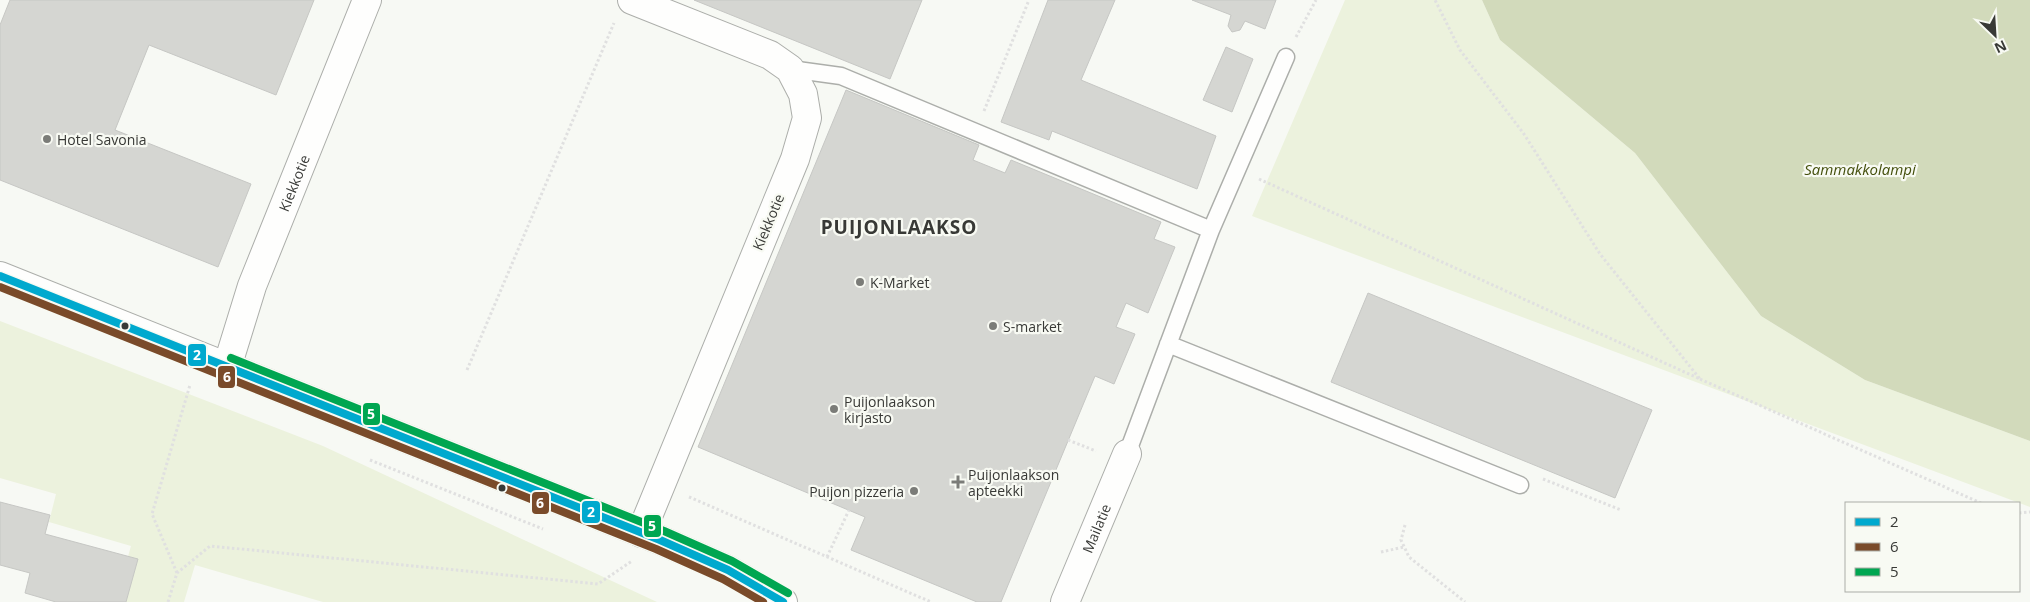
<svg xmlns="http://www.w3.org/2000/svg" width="2030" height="602" font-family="'Open Sans',sans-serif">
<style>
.green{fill:#ecf2dd}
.water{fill:#d2dabb}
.building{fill:#d5d6d2;stroke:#c6c7c4}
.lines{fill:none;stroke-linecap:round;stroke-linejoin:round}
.service-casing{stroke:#acaeaa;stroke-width:19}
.minor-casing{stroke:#acaeaa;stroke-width:30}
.tertiary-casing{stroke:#acaeaa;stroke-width:30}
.path{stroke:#e0e0e0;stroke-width:3;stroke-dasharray:2.5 2.5;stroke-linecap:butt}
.service{stroke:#fefefd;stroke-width:16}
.minor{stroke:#fefefd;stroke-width:28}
.tertiary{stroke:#fefefd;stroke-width:28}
.bus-1-casing{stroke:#f8faf3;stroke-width:11}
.bus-2-casing{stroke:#f8faf3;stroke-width:11}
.bus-3-casing{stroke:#f8faf3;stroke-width:11}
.bus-1{stroke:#00a9ce;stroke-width:8}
.bus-2{stroke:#7a4b2a;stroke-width:8}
.bus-3{stroke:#00a651;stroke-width:8}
.poi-dot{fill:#7b7c78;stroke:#f8faf3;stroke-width:2}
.bus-dot{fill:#383936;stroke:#f8faf3;stroke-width:2}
.labels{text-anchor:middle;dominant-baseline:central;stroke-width:4.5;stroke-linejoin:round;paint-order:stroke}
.poi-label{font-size:14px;fill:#383936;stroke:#f8faf3;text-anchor:start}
.street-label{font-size:14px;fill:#383936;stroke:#f8faf3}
.water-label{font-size:15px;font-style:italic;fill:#444f0c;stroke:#f8faf3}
.district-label{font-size:19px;font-weight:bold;letter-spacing:1px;fill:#383936;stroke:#f8faf3}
.line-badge{stroke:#f8faf3;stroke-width:2}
.badge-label{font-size:14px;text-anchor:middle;font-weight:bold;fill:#fff}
</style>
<rect width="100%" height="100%" fill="#f7f9f4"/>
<path class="green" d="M1345 0H1482L1500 40 1635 153 1761 316 1865 380 2030 441V507L1252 216Z
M0 321 323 446 657 602H323L195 565 184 602H115L131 546 49 522 56 494 0 478Z"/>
<path class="water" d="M1482 0H2030V441L1865 380 1761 316 1635 153 1500 40Z"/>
<path class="building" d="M10 0H314L276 95 149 45 115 130 251 184 218 267 0 180V25Z
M694 0H922L890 79Z
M1048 0H1115L1081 80 1216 136 1197 189 1052 131 1049 140 1001 122Z
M1192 0H1276L1265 29 1245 21 1240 30 1232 32 1228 26 1231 15Z
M1226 47 1253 59 1232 112 1203 100Z
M846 90 979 145 973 160 1005 173 1011 160 1161 222 1154 239 1175 247 1148 313 1126 303 1116 327 1135 334 1114 384 1095 376 1001 602H977L851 550 865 517 698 447Z
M1368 293 1652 410 1615 498 1331 382Z
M0 502 50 515 45 534 138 559 126 602H56L25 593 30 573 0 565Z"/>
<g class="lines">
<defs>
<path id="service" d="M790 69 841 76 1211 230 1127 454
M1211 230 1286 57
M1168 344 1520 485"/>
<g id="minor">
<path d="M632 0 770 55 790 69 803 94 807 118 795 159 641 533"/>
<path id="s1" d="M227 367 252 286 367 0"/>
<path id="s2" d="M1065 602 1127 454"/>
</g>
<path id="tertiary" d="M0 276 660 540 728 570 783 602"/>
</defs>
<use href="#service" class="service-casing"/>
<use href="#minor" class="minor-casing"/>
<use href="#tertiary" class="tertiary-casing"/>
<path class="path" d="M1296 37 1316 0
M984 111 1029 0
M1259 179 1700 379 1600 254 1524 134 1460 50 1435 0
M467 370 614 23
M1700 379 1981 503
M1068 440 1096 451
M370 460 543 529
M1543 479 1621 510
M689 497 931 602
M2019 513 2030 512
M1405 525 1401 540 1409 557 1465 602
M1381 552 1404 547
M827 557 849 510
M177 573 152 514 190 385
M168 602 177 573 210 546 598 584 632 561"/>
<use href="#service" class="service"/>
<use href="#minor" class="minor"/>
<use href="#tertiary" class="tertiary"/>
<defs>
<path id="bus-1" d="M0 276 660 540 728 570 783 602"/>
<path id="bus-2" d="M0 287 656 549 723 579 763 602"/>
<path id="bus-3" d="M231 358 664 531 732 561 788 593"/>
</defs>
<use href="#bus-1" class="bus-1-casing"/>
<use href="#bus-2" class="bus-2-casing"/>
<use href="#bus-3" class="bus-3-casing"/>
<use href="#bus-1" class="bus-1"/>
<use href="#bus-2" class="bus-2"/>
<use href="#bus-3" class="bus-3"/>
</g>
<g class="poi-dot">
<circle cx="47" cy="139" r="5"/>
<circle cx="860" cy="282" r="5"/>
<circle cx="993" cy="326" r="5"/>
<circle cx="834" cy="409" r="5"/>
<path d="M955.5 474.5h5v5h5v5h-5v5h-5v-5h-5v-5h5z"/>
<circle cx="914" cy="491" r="5"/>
</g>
<g class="bus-dot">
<circle cx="125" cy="326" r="4.5"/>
<circle cx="502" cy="488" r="4.5"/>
</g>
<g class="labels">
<g class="poi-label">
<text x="57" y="139">Hotel Savonia</text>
<text x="870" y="282">K-Market</text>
<text x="1003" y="326">S-market</text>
<text x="844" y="401">Puijonlaakson<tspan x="844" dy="16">kirjasto</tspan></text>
<text x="968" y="474">Puijonlaakson<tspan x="968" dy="16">apteekki</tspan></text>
<text x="904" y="491" text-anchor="end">Puijon pizzeria</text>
</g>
<g class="street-label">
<text stroke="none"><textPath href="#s1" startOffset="196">Kiekkotie</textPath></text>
<text transform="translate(768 222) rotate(-67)">Kiekkotie</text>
<text stroke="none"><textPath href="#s2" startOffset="80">Mailatie</textPath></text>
</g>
<g class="water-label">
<text x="1860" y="169">Sammakkolampi</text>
</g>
<g class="district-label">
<text x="899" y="227">PUIJONLAAKSO</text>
</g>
</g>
<g class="line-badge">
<rect x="187" y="343" width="20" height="24" rx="5" fill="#00a9ce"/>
<rect x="217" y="365" width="19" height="24" rx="5" fill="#7a4b2a"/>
<rect x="362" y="402" width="19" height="24" rx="5" fill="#00a651"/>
<rect x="531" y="491" width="19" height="24" rx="5" fill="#7a4b2a"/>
<rect x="581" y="500" width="20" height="24" rx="5" fill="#00a9ce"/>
<rect x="643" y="514" width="19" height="24" rx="5" fill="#00a651"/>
</g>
<g class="badge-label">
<text x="197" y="360">2</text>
<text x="227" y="382">6</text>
<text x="371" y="419">5</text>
<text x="540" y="508">6</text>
<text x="591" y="517">2</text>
<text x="652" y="531">5</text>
</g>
<rect x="1845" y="502" width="175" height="90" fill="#f8faf3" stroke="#abada7"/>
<rect x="1855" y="518" width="25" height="8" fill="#00a9ce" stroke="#abada7"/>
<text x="1890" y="527" font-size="15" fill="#383936">2</text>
<rect x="1855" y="543" width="25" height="8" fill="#7a4b2a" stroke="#abada7"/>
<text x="1890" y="552" font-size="15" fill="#383936">6</text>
<rect x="1855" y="568" width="25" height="8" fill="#00a651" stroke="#abada7"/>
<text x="1890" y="577" font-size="15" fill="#383936">5</text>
<g transform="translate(1995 35) rotate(155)" stroke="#f8faf3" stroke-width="4" paint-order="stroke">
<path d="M0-4L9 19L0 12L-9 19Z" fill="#383936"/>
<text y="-8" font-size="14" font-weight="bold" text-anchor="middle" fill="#383936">N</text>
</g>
</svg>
